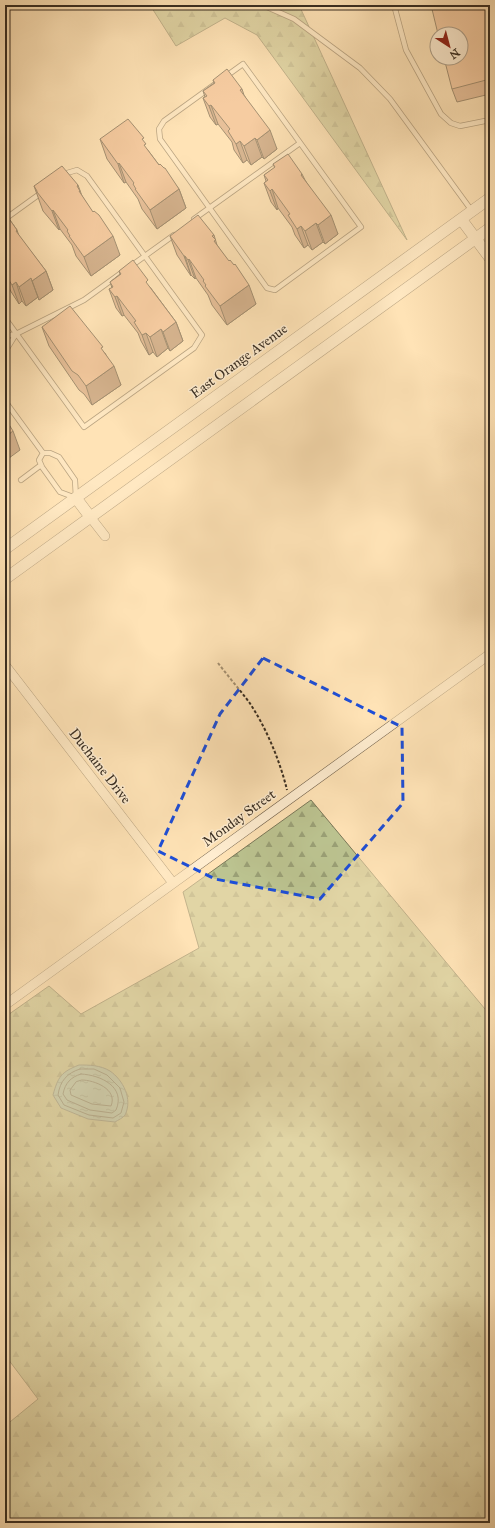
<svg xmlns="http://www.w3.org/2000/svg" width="495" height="1528" font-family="'IM FELL Great Primer',serif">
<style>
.forest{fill:url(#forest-firs);stroke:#7a7859}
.water{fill:url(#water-ripples);stroke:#778474}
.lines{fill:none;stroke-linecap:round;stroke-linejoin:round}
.shore{stroke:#6c7666;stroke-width:1}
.service-casing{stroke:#6a5a46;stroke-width:6}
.minor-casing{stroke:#6a5a46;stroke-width:10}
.tertiary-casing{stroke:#6a5a46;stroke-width:12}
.path{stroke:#382d21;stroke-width:2;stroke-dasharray:3 2;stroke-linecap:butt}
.service{stroke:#ffedd0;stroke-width:4.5}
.minor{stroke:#ffedd0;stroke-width:9}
.tertiary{stroke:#ffedd0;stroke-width:11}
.wall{fill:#cb9675;stroke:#382d21}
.shaded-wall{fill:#a57a5f;stroke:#382d21}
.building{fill:#ecaf88;stroke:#382d21}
.marked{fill:none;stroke:#1d4ed8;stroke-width:3;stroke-dasharray:8 5;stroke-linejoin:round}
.labels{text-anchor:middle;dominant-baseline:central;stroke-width:3;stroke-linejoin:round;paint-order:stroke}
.street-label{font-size:14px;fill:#382d21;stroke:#ffedd0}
</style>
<defs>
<pattern id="forest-firs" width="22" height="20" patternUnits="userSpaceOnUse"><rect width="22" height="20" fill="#bcc491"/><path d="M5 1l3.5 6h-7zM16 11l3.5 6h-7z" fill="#9aa076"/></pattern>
<pattern id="water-ripples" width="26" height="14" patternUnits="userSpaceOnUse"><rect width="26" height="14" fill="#a1beab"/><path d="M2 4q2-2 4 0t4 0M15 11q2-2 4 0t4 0" fill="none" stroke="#849b8b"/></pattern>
</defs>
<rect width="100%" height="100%" fill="#ffe3b6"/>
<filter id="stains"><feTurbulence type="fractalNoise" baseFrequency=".005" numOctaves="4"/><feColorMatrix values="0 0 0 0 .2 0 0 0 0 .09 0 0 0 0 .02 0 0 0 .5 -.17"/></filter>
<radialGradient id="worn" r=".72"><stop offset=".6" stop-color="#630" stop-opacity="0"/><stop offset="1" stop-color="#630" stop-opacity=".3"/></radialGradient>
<path class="forest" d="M150 5H299L407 240 257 35 225 18 176 46Z
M311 800 490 1015V1523H8L5 1519V1426L38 1399 5 1355V1017L49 986 81 1014 199 948 183 892Z"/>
<path class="water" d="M79 1065C89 1065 100 1065 110 1071 123 1080 133 1099 125 1115 123 1118 118 1120 115 1122L88 1119 61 1108 53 1095C58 1077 61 1072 79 1065Z"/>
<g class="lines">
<path class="shore" d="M80 1069H94L107 1075 120 1088 124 1102 121 1113 113 1118 89 1115 64 1105 58 1095C60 1081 67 1073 80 1069Z
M81 1074C101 1075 126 1087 116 1110L112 1113 90 1110 67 1100 63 1094C65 1083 71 1077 81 1074Z
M82 1080C94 1080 118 1089 111 1106L92 1104 71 1095 70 1090 76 1082Z"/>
<defs>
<path id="service" d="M266 5 267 7 294 19 360 68 390 99 472 211
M394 5 406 50 441 114 451 123 460 126 490 120
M243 64 361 227 275 290 267 288 160 139 159 129 164 121Z
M5 219 41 193
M194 219 300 143
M131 266 174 235
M5 318 84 427 194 348 202 335 87 176 77 170 67 173 63 176
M5 336 16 334 84 300 124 271
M5 349 8 347 16 334
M5 401 43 453
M43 453H50L59 457 75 480 76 498 60 492 42 467 39 460Z
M21 480 41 465"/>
<path id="minor" d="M91 518 105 536
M5 665 173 883
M5 1005 490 654"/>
<path id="tertiary" d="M461 219 490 258
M76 498 91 518
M5 549 490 198
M5 579 490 228"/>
</defs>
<use href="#service" class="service-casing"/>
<use href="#minor" class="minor-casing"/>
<use href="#tertiary" class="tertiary-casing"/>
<path class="path" d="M218 663C228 676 239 689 249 702 266 727 280 761 287 790"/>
<use href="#service" class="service"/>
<use href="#minor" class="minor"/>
<use href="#tertiary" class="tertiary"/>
</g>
<path class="wall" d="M490 5V94L457 102 452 89Z
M213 80 242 89 244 95 277 149 264 159 262 157 251 165 247 160 243 163 234 150 232 142 218 124 216 125 210 117 203 98 205 97 203 91 214 83Z
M100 139 147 149 159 165 179 189 186 208 157 229 142 209 138 199 126 182 124 183 107 159Z
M273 164 302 174 305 180 338 234 325 244 323 242 312 250 308 245 304 248 295 235 292 227 278 208 277 210 271 202 264 183 266 181 264 175 275 168Z
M78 185 82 196 120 255 91 276 76 256 72 245 60 229 59 230 43 211 34 186Z
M5 213 17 230 19 236 46 271 53 290 39 300 38 297 26 306 22 301 19 304 10 290 7 282 5 280Z
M214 235 217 245 256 304 227 325 212 305 208 295 196 278 195 279 191 275V276L177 255 170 236Z
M119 271 150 287 176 322 183 341 170 351 168 348 157 357 153 352 149 355 141 341 138 333 124 315 122 316 116 308 109 289 112 288 110 282 120 274Z
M42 327 105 353 121 385 92 405 84 394 79 390 49 346Z"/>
<path class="shaded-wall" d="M211 105 218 124 216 125 209 106Z
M270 130 277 149 264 159 257 140Z
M255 138 262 157 251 165 244 146Z
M240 141 247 160 243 163 236 144Z
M119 163 126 182 124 183 118 164Z
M179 189 186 208 157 229 150 210Z
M272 189 278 208 277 210 270 191Z
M53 210 60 229 59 230 52 211Z
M331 215 338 234 325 244 318 225Z
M316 223 323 242 312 250 305 231Z
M301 226 308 245 304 248 297 229Z
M113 236 120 255 91 276 84 257Z
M185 256 191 275V276L184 256Z
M189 259 196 278 195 279 188 260Z
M46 271 53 290 39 300 32 281Z
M31 278 38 297 26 306 19 287Z
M16 282 22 301 19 304 12 285Z
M249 285 256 304 227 325 220 306Z
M117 296 124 315 122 316 115 297Z
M176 322 183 341 170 351 163 332Z
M161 329 168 348 157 357 150 337Z
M146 333 153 352 149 355 142 335Z
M114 366 121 385 92 405 86 386Z
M13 431 20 450 5 461V437Z"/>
<path class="building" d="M431 5H490V79L452 89 444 58H461V34H438Z
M227 69 242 89 240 90 270 130 257 140 255 138 244 146 240 141 236 144 228 131 230 129 211 105 209 106 203 98 207 96 203 91 215 83 213 80Z
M128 119 144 138 142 139 146 144 144 145 159 165 160 164 164 168H165L179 189 150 210 135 189H136L133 184 134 183 119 163 118 164 100 139Z
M288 154 302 174 301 175 331 215 318 225 316 223 305 231 301 226 297 229 288 215 290 214 272 189 270 191 264 183 268 180 264 175 275 167 273 164Z
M62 166 78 185 77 186 80 191H79L93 212 94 211 99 215 113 236 84 257 69 236H70L67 231 68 230 53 210 52 211 37 192V191L34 186Z
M5 213 17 230 16 231 46 271 32 281 31 278 19 287 16 282 12 285 5 274Z
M198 215 214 235 212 236 216 240 214 241 229 261 230 260 234 265 235 264 249 285 220 306 205 286 206 285 203 281 204 280 189 259 188 260 185 256H184L170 236Z
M133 260 148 280 146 282 176 322 163 332 161 329 150 337 146 333 142 335 134 322 136 321 117 296 115 297 109 289 113 287 110 282 121 274 119 271Z
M70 306 103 347 101 348 114 366 86 386 78 375 72 371 42 327Z
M5 418 13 431 5 437Z"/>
<path d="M0 0H495V1528H0ZM263 658 402 727 403 803 320 899 215 879 158 851 220 714Z" fill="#ffe3b6" fill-opacity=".55" fill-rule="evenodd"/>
<path class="marked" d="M263 658 402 727 403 803 320 899 215 879 158 851 220 714Z"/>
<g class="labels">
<g class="street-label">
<text transform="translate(239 361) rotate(-36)">East Orange Avenue</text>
<text transform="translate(100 766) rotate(52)">Duchaine Drive</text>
<text transform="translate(239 818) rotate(-36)">Monday Street</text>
</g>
</g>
<rect width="495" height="1528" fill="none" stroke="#ffe3b6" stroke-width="20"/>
<rect x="6" y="6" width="483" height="1516" fill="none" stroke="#382d21" stroke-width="2"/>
<rect x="10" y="10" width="475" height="1508" fill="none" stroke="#382d21"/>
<g transform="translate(449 46) rotate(144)"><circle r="19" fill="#ffedd0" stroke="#afa08a"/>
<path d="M0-3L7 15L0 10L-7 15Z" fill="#8f2418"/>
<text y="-6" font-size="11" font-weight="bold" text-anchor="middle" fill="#382d21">N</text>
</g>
<rect width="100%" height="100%" filter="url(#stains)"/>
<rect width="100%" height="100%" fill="url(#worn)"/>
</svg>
